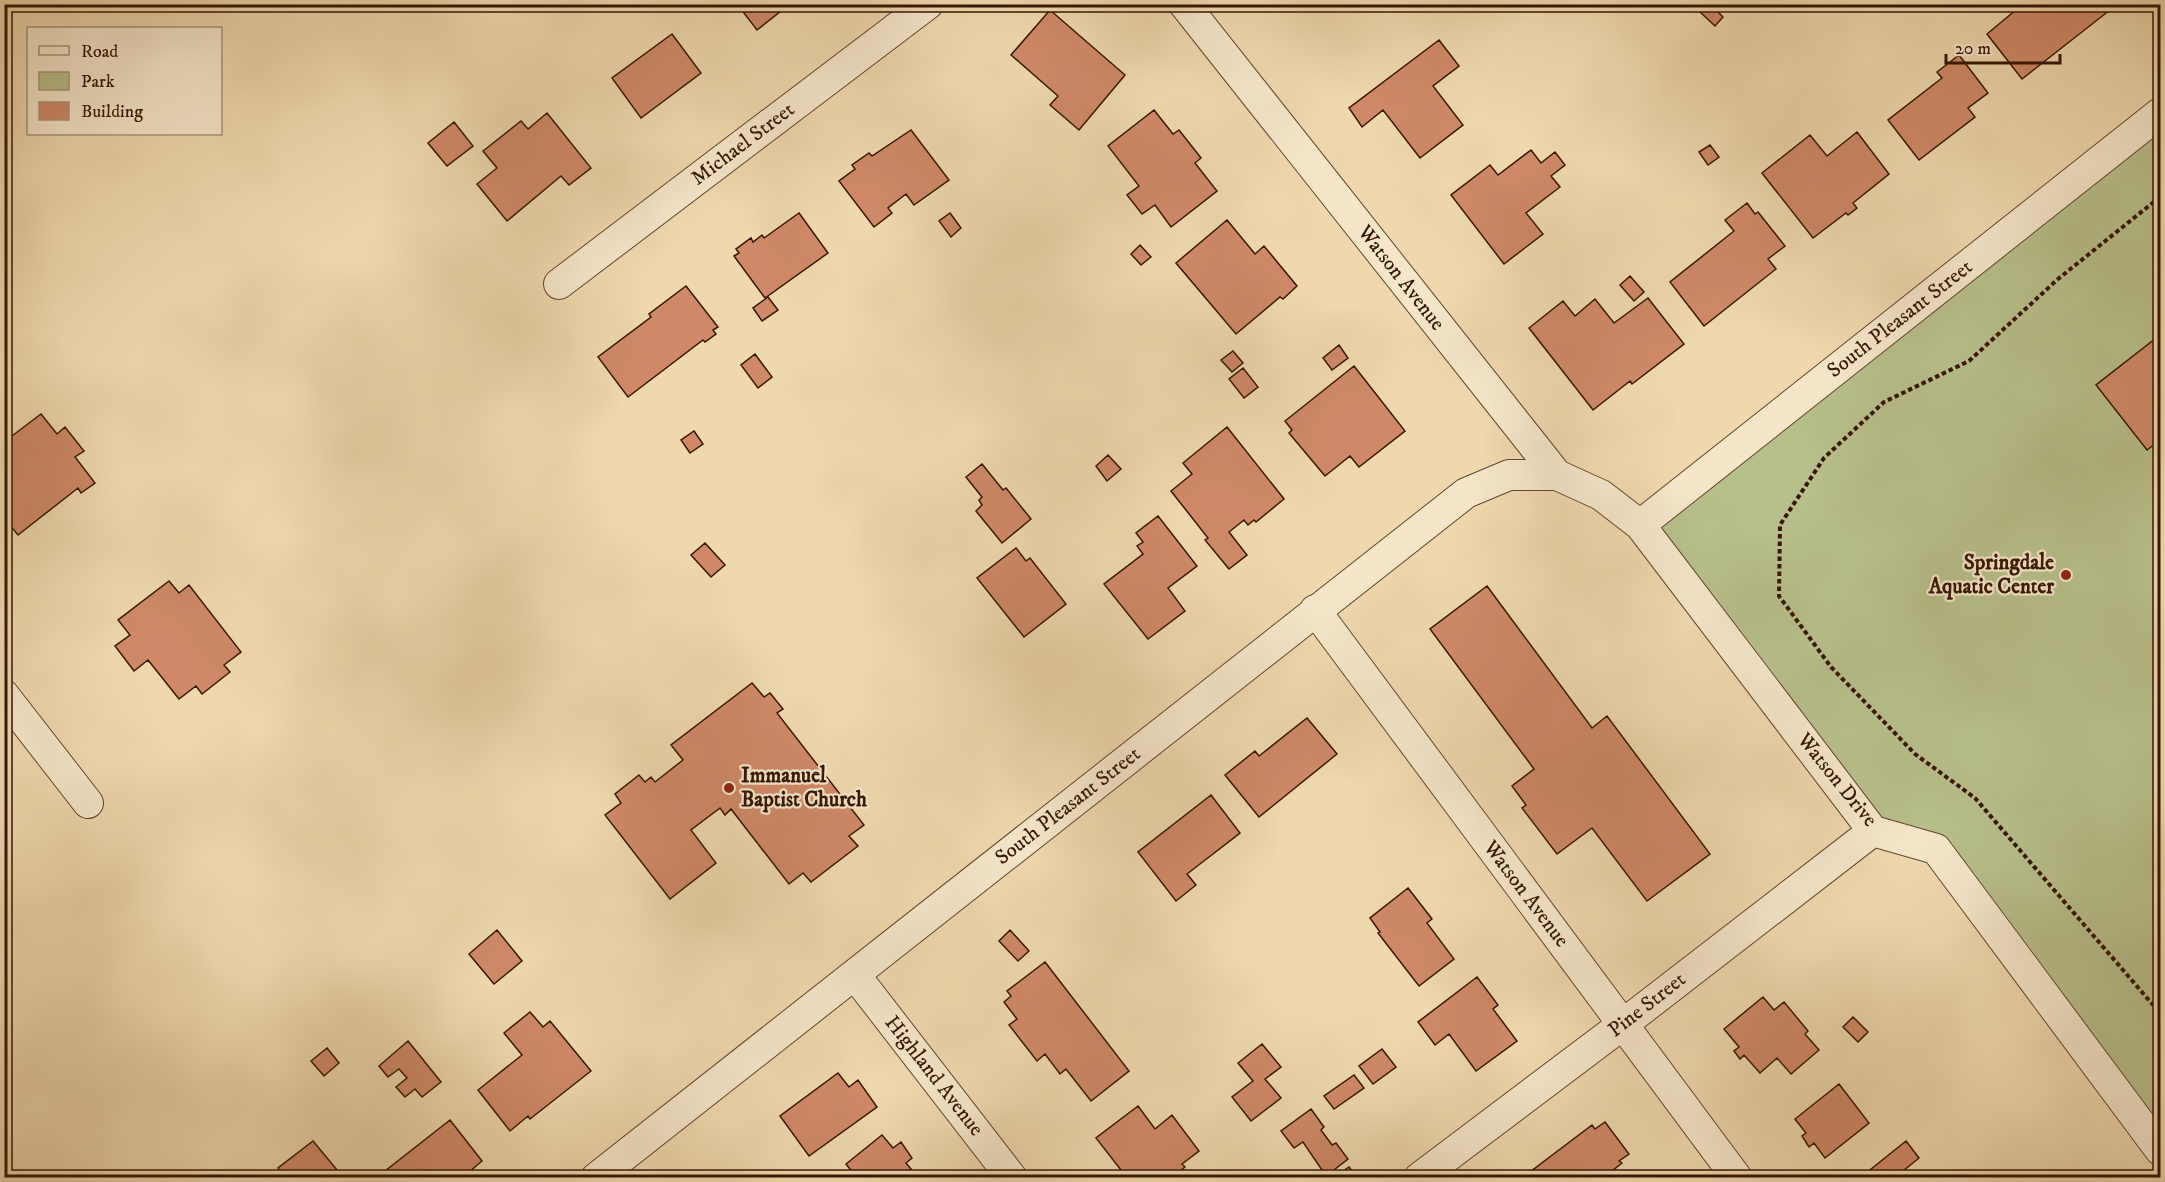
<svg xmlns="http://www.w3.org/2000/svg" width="2165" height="1182" font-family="'IM FELL DW Pica',serif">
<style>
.green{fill:#b7bf8b;stroke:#766a47;stroke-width:1.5}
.building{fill:#cf8968;stroke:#361603;stroke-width:1.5}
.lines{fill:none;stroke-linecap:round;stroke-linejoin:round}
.street-casing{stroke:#64462e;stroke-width:32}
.path{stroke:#361603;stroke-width:4;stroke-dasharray:4.5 3;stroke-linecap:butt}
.street{stroke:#f5e6ca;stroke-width:30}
.poi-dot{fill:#8f2418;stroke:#f5e6ca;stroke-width:2}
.labels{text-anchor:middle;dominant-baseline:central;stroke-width:4.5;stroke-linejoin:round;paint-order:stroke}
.street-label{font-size:21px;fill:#361603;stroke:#f5e6ca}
.poi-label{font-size:21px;font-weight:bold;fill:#361603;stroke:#f5e6ca;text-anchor:end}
</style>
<rect width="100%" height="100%" fill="#efd8ae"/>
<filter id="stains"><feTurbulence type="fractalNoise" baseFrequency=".00333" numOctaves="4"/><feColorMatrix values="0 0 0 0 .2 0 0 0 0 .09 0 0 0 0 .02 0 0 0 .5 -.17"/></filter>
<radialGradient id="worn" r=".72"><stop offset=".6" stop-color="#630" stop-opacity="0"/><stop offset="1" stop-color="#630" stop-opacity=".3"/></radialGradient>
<path class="green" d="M2160 113V1150L1936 849 1873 831 1640 525Z"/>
<path class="building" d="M737 4H790L757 30Z
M1707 4H1710L1723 17 1715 26 1700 12Z
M2105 4 2110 10 2022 79 1987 34 2023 4Z
M1050 10 1125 75 1079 130 1050 105 1058 96 1011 55Z
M672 34 701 73 641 118 612 78Z
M1439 40 1459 66 1433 86 1463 125 1420 158 1383 110 1362 127 1349 108Z
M1959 55 1988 93 1968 108 1975 117 1919 160 1888 120 1942 78 1937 72Z
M1154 110 1173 134 1179 130 1201 158 1195 163 1217 191 1171 227 1155 205 1142 214 1127 195 1139 186 1108 146Z
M547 113 591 168 569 185 561 176 507 221 477 184 497 168 483 151 521 121 528 129Z
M454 122 473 146 447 166 428 143Z
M911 130 949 180 914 205 906 194 888 208 892 213 874 227 839 181 855 169 852 165 869 153 872 156Z
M1857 132 1889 174 1853 203 1857 208 1848 215 1846 213 1813 238 1762 173 1810 135 1827 156Z
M1710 145 1719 157 1708 165 1699 152Z
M1531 150 1541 163 1555 152 1565 165 1551 176 1560 187 1526 213 1543 234 1504 264 1451 195 1490 165 1498 175Z
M1747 203 1755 214 1758 212 1785 246 1768 259 1776 269 1704 326 1670 282 1734 231 1725 220Z
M799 213 828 253 765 298 734 256 739 253 736 249 751 238 753 242 762 235 764 238Z
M950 213 961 228 951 237 939 221Z
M1227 220 1255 254 1264 246 1297 286 1283 299 1280 297 1236 334 1176 263Z
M1140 245 1151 257 1141 265 1131 254Z
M1630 276 1644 292 1634 301 1620 285Z
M686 286 718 327 713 330 716 334 705 342 703 340 628 397 598 357 651 317 649 314Z
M768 297 778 310 762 321 753 308Z
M1648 298 1684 344 1632 384 1630 381 1593 410 1529 328 1563 301 1575 316 1595 299 1614 323Z
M2160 335V440L2147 450 2096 385Z
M1339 345 1348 358 1332 370 1323 358Z
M1233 351 1243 363 1232 372 1221 360Z
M755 354 772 377 758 388 741 365Z
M1354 366 1405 431 1359 467 1350 456 1325 476 1289 433 1292 430 1285 421Z
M1243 368 1258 387 1244 398 1229 379Z
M41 414 57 434 65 427 84 451 75 457 95 483 81 493 78 488 18 535 6 520 4 522V442Z
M1227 427 1284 499 1256 522 1254 520 1248 525 1244 520 1229 532 1247 555 1229 569 1205 540 1208 538 1171 491 1192 474 1183 463Z
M694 431 703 444 690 453 681 440Z
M1108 455 1121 469 1107 481 1096 466Z
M982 464 1003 490 1006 488 1031 519 1002 543 976 511 982 505 979 500 982 497 966 477Z
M1158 516 1197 566 1168 588 1185 611 1148 639 1104 584 1143 554 1137 546 1143 542 1136 533Z
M705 543 725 565 711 577 691 555Z
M1016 548 1026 561 1030 558 1066 604 1024 637 977 578Z
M169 581 179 593 189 585 241 652 224 665 230 672 202 694 196 686 179 699 148 660 134 671 115 646 130 635 118 620Z
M1487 586 1592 728 1607 716 1710 854 1647 901 1592 828 1557 854 1522 808 1526 805 1512 786 1534 769 1430 629Z
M752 683 764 697 770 693 783 709 777 713 864 825 849 836 858 846 811 882 803 873 789 884 731 809 725 815 720 808 691 830 716 863 670 899 605 815 621 803 615 794 639 775 645 782 651 777 655 782 683 760 671 745Z
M1307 718 1337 754 1259 817 1225 775 1255 751 1259 756Z
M1211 795 1240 833 1187 874 1196 885 1176 901 1138 852Z
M1408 888 1432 919 1427 923 1454 959 1419 986 1378 933 1380 932 1370 918Z
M497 930 522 961 494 984 469 954Z
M1010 930 1029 951 1018 961 999 941Z
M1045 962 1129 1071 1091 1101 1066 1069 1060 1074 1045 1054 1037 1061 1009 1025 1017 1019 1004 1002 1011 996 1007 991Z
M1477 977 1498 1005 1493 1009 1517 1041 1476 1071 1449 1034 1435 1045 1418 1022Z
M1763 997 1774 1010 1784 1002 1808 1031 1805 1034 1819 1050 1791 1074 1777 1058 1760 1073 1744 1055 1740 1059 1734 1051 1739 1047 1724 1029Z
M530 1012 543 1027 550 1021 591 1071 530 1119 528 1116 510 1131 478 1090 522 1055 504 1033Z
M1853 1017 1868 1032 1858 1042 1843 1027Z
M408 1041 441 1082 422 1097 415 1089 405 1097 396 1087 407 1078 399 1069 388 1077 379 1066Z
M1262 1044 1281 1067 1265 1079 1281 1098 1251 1121 1232 1097 1253 1081 1238 1063Z
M327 1048 339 1063 324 1076 311 1061Z
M1382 1049 1396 1067 1373 1084 1359 1066Z
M838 1073 849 1087 858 1080 877 1107 809 1156 780 1116Z
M1354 1075 1364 1088 1334 1109 1324 1096Z
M1839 1084 1869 1123 1825 1158 1814 1143 1809 1147 1802 1136 1806 1133 1795 1119Z
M1138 1106 1155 1129 1172 1115 1199 1151 1182 1164 1185 1167 1171 1178H1120L1116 1173 1121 1170 1096 1138Z
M1311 1109 1324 1127 1321 1130 1332 1145 1336 1143 1348 1159 1326 1176 1303 1142 1294 1148 1281 1131Z
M450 1120 482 1161 462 1178H382L380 1175Z
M1605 1122 1629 1154 1619 1161 1622 1163 1603 1178H1534L1530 1172 1592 1125 1595 1129Z
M882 1135 893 1148 901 1142 912 1158 906 1163 916 1175 913 1178H857L846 1164Z
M313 1141 337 1170 327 1178H286L278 1168Z
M1906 1141 1919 1158 1897 1176 1898 1178H1860Z
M1349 1167 1357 1178H1333Z"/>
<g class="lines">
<defs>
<path id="street" d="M1184 4 1557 475 1601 495 1640 525 1873 831 1936 849 2160 1150
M559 284 928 4
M1640 525 2160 113
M1315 610 1737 1178
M4 695 88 803
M855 975 1012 1178
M596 1178 1466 493 1509 475H1557
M1419 1178 1622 1025 1873 831"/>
</defs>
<use href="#street" class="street-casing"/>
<path class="path" d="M2160 197 2058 279 1969 361 1884 402 1824 458 1780 525 1779 596 1831 667 1915 754 1975 798 2160 1013"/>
<use href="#street" class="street"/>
</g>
<g class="poi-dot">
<circle cx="2066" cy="575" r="6"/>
<circle cx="729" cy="788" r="6"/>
</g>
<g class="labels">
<g class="street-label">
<text transform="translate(743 144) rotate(-37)">Michael Street</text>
<text transform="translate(1401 278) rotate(52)">Watson Avenue</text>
<text transform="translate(1900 319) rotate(-38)">South Pleasant Street</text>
<text transform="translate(1837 780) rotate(51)">Watson Drive</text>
<text transform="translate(1068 806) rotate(-38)">South Pleasant Street</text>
<text transform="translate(1526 894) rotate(53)">Watson Avenue</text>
<text transform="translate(1647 1005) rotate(-38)">Pine Street</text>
<text transform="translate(934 1076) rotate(52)">Highland Avenue</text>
</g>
<g class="poi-label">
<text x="2054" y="563">Springdale<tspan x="2054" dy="24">Aquatic Center</tspan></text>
<text x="741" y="776" text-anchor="start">Immanuel<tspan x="741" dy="24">Baptist Church</tspan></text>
</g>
</g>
<rect width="2165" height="1182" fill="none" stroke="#efd8ae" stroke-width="24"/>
<rect x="6" y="6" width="2153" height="1170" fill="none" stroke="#361603" stroke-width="3"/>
<rect x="12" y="12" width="2141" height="1158" fill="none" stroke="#361603" stroke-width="1.5"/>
<rect x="27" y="27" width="195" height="108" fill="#f5e6ca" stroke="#a9937a" stroke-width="1.5"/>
<rect x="39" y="46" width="30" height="9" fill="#f5e6ca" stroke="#a9937a" stroke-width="1.5"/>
<text x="81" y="57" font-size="18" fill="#361603">Road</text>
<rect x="39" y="72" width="30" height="18" fill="#b7bf8b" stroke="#a9937a" stroke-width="1.5"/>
<text x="81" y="87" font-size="18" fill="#361603">Park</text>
<rect x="39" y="102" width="30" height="18" fill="#cf8968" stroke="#a9937a" stroke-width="1.5"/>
<text x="81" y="117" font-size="18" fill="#361603">Building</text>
<path d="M1946 54v9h114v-9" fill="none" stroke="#361603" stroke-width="3"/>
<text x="1955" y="54" font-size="18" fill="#361603" stroke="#f5e6ca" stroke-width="4.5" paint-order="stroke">20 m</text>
<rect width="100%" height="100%" filter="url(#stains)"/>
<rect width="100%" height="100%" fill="url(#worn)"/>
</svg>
